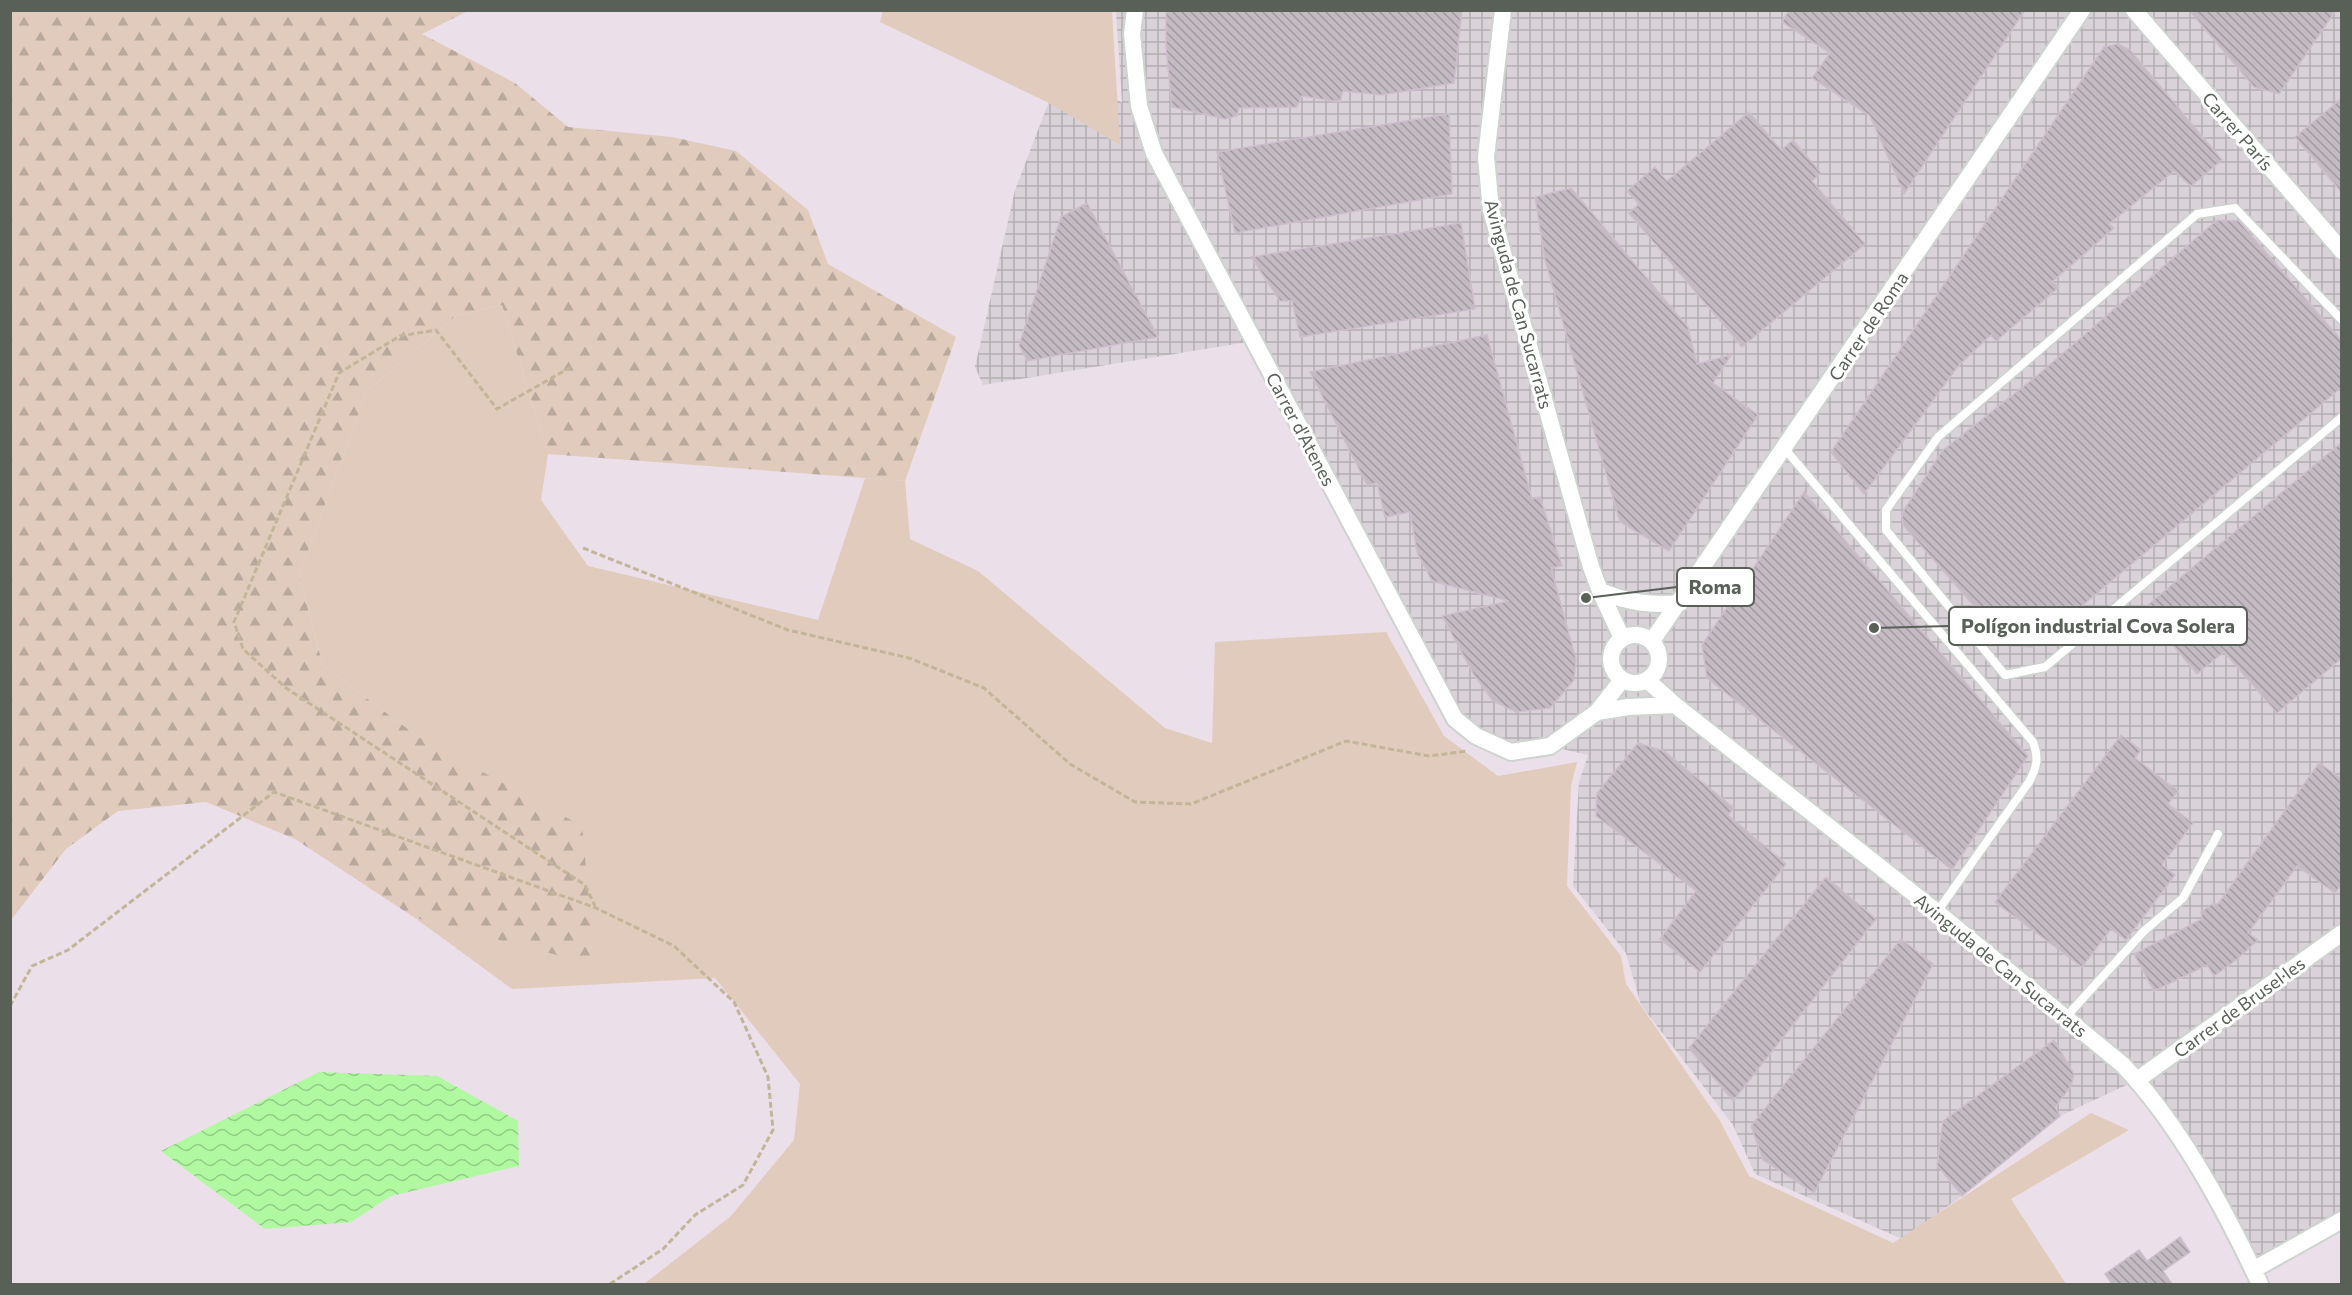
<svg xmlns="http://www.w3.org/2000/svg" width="2352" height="1295" font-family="Commissioner,sans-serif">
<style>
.industrial{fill:url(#industrial-grid)}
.grass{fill:#e1cbbd}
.forest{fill:url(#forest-firs)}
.water{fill:url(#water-waves)}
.building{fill:url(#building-back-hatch);stroke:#cfbecd;stroke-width:1.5}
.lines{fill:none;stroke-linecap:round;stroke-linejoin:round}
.lane-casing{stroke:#cdd4ce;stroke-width:11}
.street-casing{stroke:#cdd4ce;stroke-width:20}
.path{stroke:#c3b598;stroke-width:3;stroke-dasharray:6 3;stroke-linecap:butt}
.lane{stroke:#fff;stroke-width:8}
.street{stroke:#fff;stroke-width:16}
.labels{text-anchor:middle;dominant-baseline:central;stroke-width:6;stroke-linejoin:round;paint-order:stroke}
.street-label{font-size:18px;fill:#596058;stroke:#fff}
.leader{fill:none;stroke:#596058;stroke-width:2}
.callout-dot{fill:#596058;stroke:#fff;stroke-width:2}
.callout{fill:#fff;stroke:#596058;stroke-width:2}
.callout-label{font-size:20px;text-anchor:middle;font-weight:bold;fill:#596058}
</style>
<defs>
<pattern id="industrial-grid" width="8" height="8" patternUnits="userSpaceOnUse" patternTransform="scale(1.5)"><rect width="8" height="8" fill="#d9d2d8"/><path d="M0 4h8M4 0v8" fill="none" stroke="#b3aeb2"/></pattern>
<pattern id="forest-firs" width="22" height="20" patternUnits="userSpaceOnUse" patternTransform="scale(1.5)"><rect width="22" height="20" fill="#e1cbbd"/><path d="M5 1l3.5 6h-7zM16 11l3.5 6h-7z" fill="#b9a89c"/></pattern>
<pattern id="water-waves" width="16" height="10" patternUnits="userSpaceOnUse" patternTransform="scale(1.5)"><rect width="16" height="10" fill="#b0f9a1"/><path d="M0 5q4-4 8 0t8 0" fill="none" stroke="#92cd86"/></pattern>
<pattern id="building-back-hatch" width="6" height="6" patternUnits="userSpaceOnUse" patternTransform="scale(1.5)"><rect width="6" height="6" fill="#c3bac2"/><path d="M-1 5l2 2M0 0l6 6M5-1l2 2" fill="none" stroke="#a19ba0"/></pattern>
</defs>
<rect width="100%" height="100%" fill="#ebdfe9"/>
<path class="industrial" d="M1116 11H2341V1220L2253 1270 2137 1080 2060 1116 1962 1196 1902 1239 1755 1174 1733 1125 1641 1005 1626 953 1573 886 1579 782 1588 755 1550 746 1511 752 1455 719 1254 341 983 385 975 367 1015 190 1056 83 1122 102Z"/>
<path class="grass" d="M883 10 1112 11 1120 145 1047 102 880 22Z
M502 305 548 454 541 500 588 566 818 620 865 478 905 481 910 539 978 571 1165 728 1212 743 1215 642 1386 632 1444 736 1498 776 1577 762 1571 786 1567 886 1621 956 1626 984 1720 1121 1749 1176 1893 1243 2091 1113 2129 1130 2011 1199 2066 1284H644L731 1216 794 1140 800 1084 715 978 512 989 415 918 595 964 420 738 323 666 299 575 367 391 457 315Z"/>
<path class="forest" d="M11 10 468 11 422 34 515 83 568 127 672 137 736 151 808 210 828 264 956 337 905 481 548 454 502 305 457 315 367 391 299 575 323 666 420 738 582 826 595 965 415 918 295 839 206 802 118 811 66 849 11 920Z"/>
<path class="water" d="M319 1072 437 1076 518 1121 519 1166 391 1196 351 1222 265 1229 161 1151Z"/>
<path class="building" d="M1166 10H1462L1454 83 1381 95 1343 91 1340 102 1302 96 1297 107 1239 108 1237 116 1225 119 1172 107 1166 47Z
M1789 10H2025L1904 194 1870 116 1812 78 1830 53 1782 22Z
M2189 10H2336L2279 94 2254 87Z
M2118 44 2130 50 2222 160 2191 186 2174 171 2109 224 2114 228 2052 282 2059 287 1996 341 1991 335 1959 365 1864 494 1831 452 2104 47Z
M2342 98V193L2295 137Z
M1749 112 1781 150 1793 140 1821 173 1812 181 1865 244 1742 347 1629 213 1639 204 1627 191 1655 167 1667 181Z
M1449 114 1452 194 1235 233 1217 152Z
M1571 188 1688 327 1697 364 1731 355 1713 383 1758 415 1669 551 1620 522 1545 260 1535 197Z
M1087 203 1158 337 1027 361 1019 345 1061 217Z
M2217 220 2239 221 2342 341V387L2033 647 2009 646 1903 525 1902 513 1942 451 2039 374Z
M1461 223 1475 309 1300 337 1292 301H1280L1251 257Z
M1487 335 1532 499 1540 497 1562 566 1551 568 1576 659 1574 680 1550 708 1516 712 1493 701 1474 675 1442 616 1509 601 1432 581 1417 552 1410 512 1385 517 1377 483 1367 485 1310 372Z
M2342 442V658L2277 713 2224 652 2197 674 2143 609Z
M1804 492 2028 756 1952 870 1707 678 1702 645Z
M2121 735 2141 750 2135 758 2178 791 2168 804 2193 823 2162 865 2175 875 2126 940 2111 929 2082 967 1995 902Z
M1638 743 1664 751 1734 808 1728 815 1786 864 1700 972 1660 939 1696 891 1596 816 1597 793Z
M2319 763 2342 779V884L2335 893 2297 866 2248 933 2258 940 2236 960 2214 976 2207 965 2154 991 2134 954 2202 919 2201 912 2212 904H2218Z
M1826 877 1876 919 1733 1101 1689 1048Z
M1901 939 1933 964 1814 1193 1763 1160 1751 1126Z
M2054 1040 2074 1074 2071 1086 2055 1107 2060 1116 1962 1196 1937 1165 1943 1121Z
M2180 1237 2190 1252 2163 1271 2172 1284H2112L2105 1274 2139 1250 2147 1261Z"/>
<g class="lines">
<defs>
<path id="lane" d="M2342 320 2235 208 2197 214 1938 437 1886 510V530L2005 675 2045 667 2342 417
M1785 449 2033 742C2039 758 2037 767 2029 782L1937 912
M2066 1017 2144 931 2183 898 2218 834"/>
<path id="street" d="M1135 10 1132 34 1139 106 1154 153 1455 719 1476 736 1511 752 1550 746 1597 712 1622 680
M1503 10 1486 157 1491 210 1591 567 1600 591 1622 638
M2134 10 2342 251
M1600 591C1627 602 1650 606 1680 603
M1611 659a24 24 0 1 1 48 0a24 24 0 1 1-48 0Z
M1652 641 2082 10
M1647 680 1675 705 1937 912 2123 1065C2181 1127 2224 1208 2260 1284
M1597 712 1628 707 1675 705
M2137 1080 2342 933
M2253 1270 2342 1220"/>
</defs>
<use href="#lane" class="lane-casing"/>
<use href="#street" class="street-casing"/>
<path class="path" d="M571 367 497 409 436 330 400 336 339 373 234 622 243 649 286 688 585 885 595 906
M583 548 788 630 909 658 984 688 1070 764 1135 802 1191 804 1346 741 1429 756 1468 751
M10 1006 32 966 68 950 274 792 596 908 674 946 734 1002 768 1077 773 1130 743 1185 695 1215 663 1249 610 1284"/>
<use href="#lane" class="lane"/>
<use href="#street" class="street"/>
</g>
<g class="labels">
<g class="street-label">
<text transform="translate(2238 131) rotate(49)">Carrer París</text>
<text transform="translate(1519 304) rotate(75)">Avinguda de Can Sucarrats</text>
<text transform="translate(1868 326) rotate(-56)">Carrer de Roma</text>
<text transform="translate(1301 429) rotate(62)">Carrer d'Atenes</text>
<text transform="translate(2001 965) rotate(39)">Avinguda de Can Sucarrats</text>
<text transform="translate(2239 1007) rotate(-36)">Carrer de Brusel·les</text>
</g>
</g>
<path class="leader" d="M1586 598L1677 587M1874 628L1949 626"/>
<g class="callout-dot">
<circle cx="1586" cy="598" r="6"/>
<circle cx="1874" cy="628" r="6"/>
</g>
<g class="callout">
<rect x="1677" y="568" width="77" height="38" rx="6"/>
<rect x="1949" y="607" width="298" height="38" rx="6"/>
</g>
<g class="callout-label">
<text x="1715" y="594">Roma</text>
<text x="2098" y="633">Polígon industrial Cova Solera</text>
</g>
<rect width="2352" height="1295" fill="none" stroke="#596058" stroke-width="24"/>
</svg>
